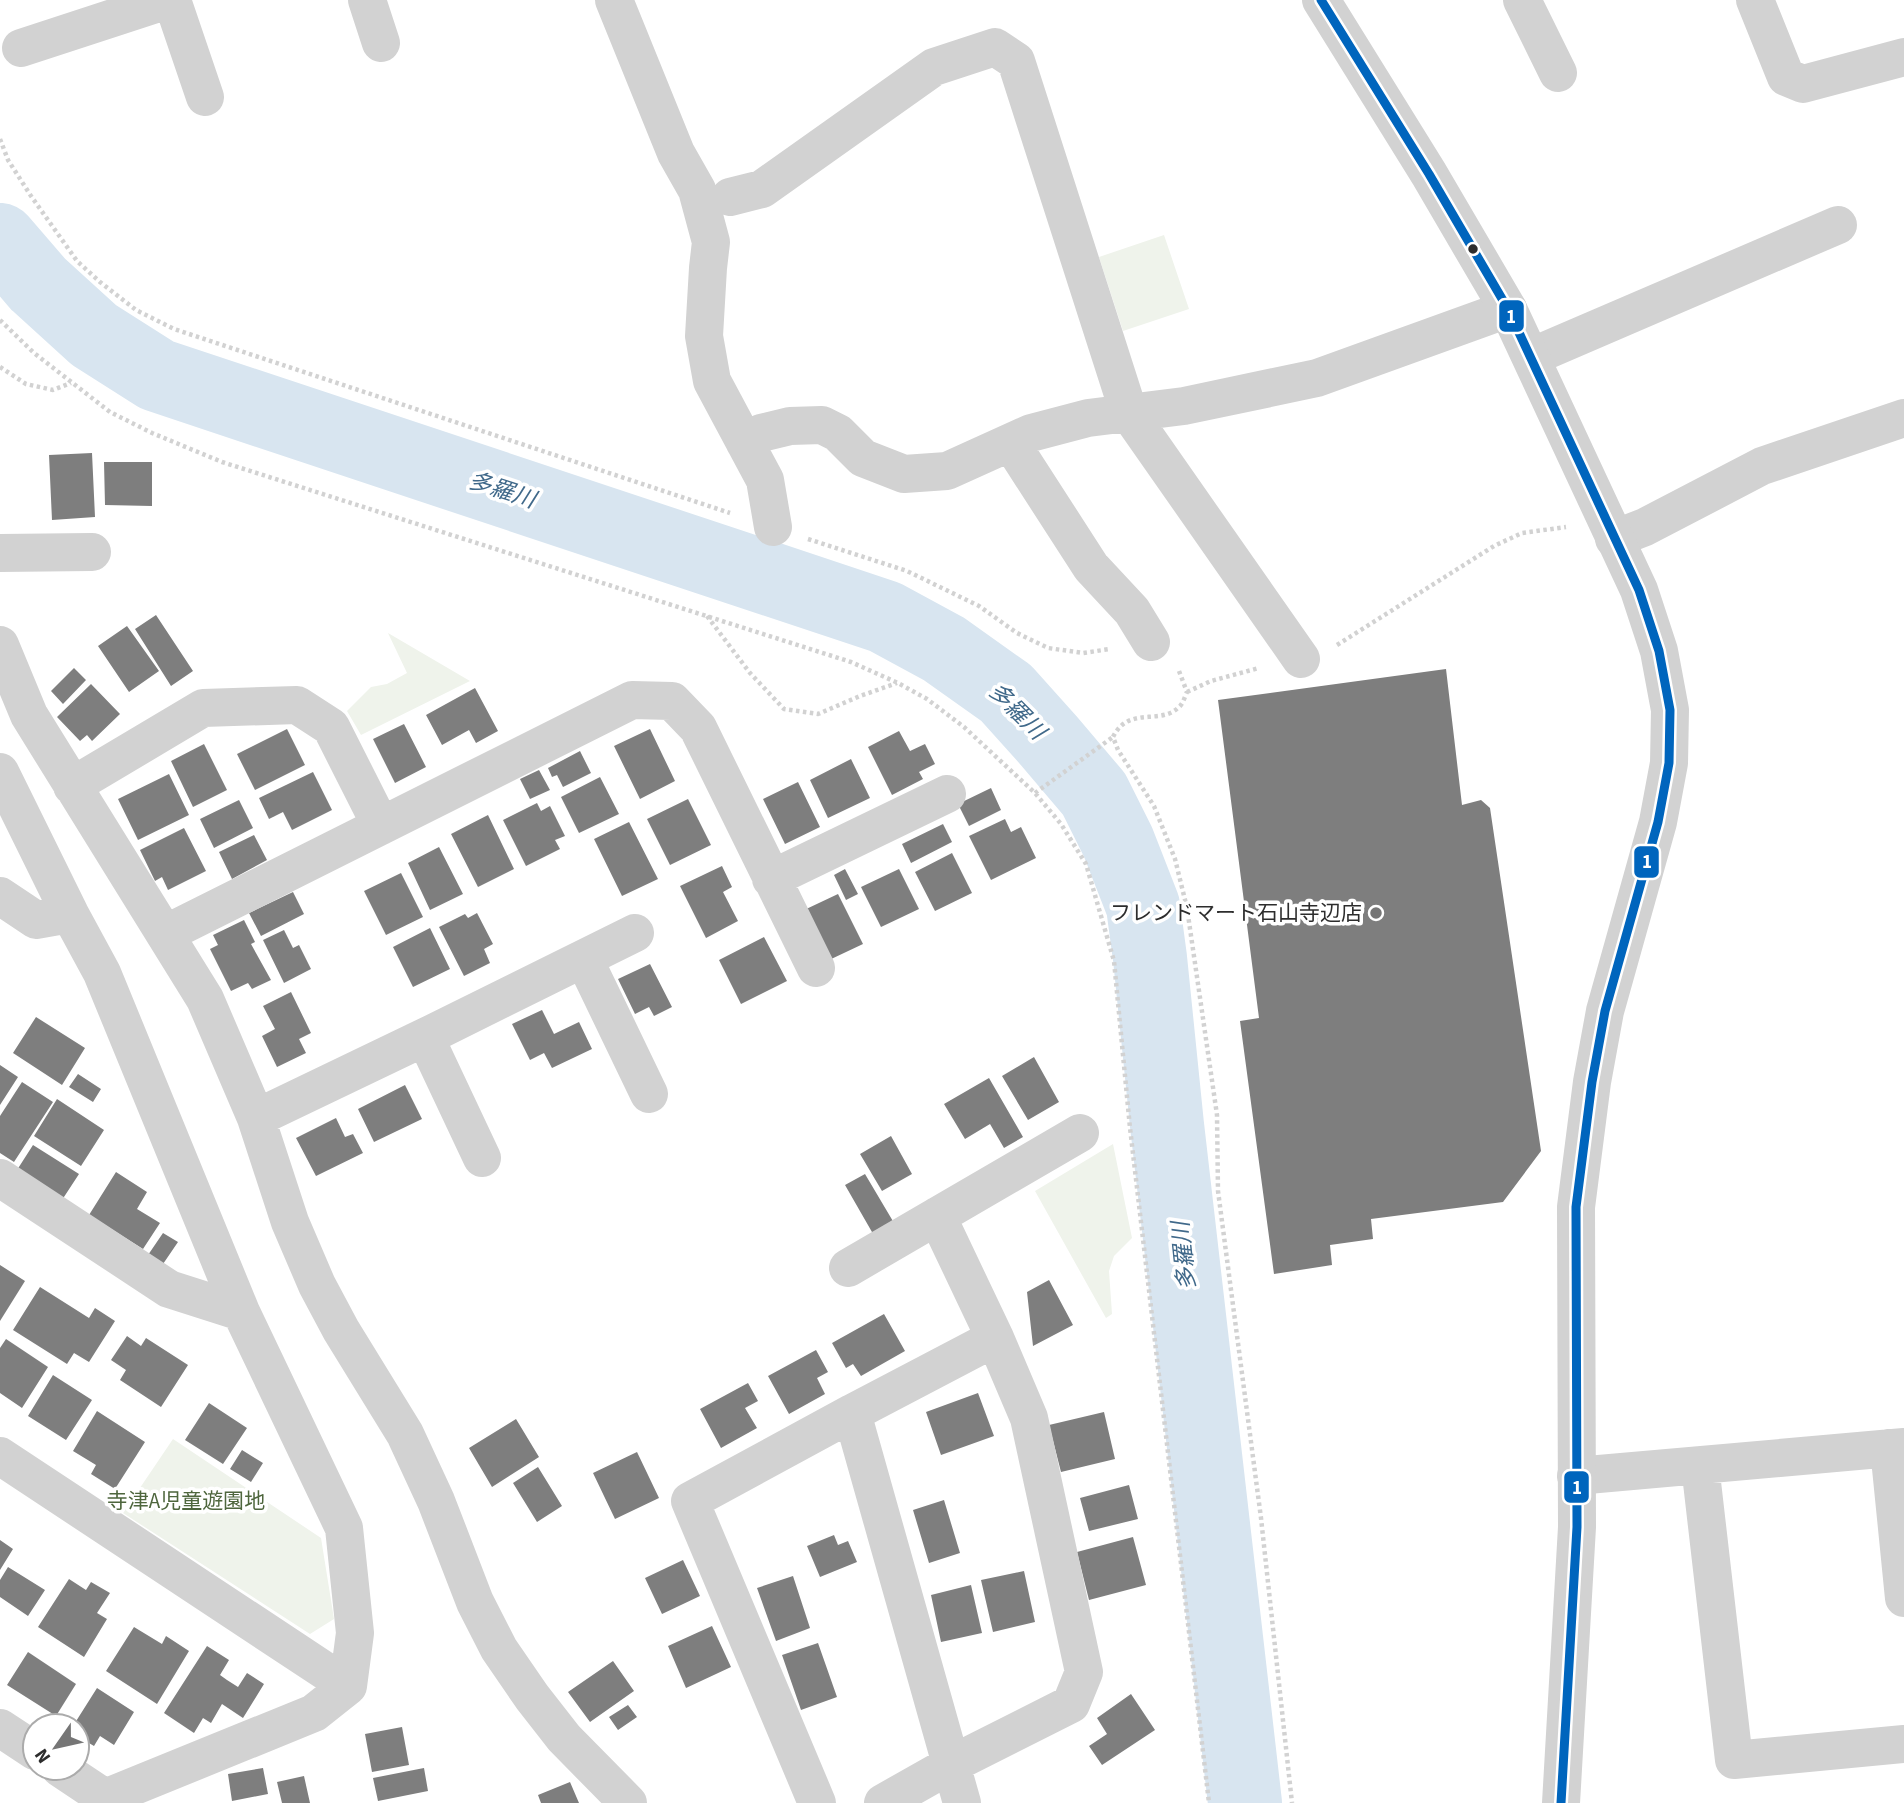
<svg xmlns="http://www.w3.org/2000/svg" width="1904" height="1803" font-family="'Source Sans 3','Noto Sans JP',sans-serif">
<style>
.green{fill:#eff3eb}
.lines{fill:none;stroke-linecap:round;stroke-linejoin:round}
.river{stroke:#d8e5f0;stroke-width:74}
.building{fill:#7e7e7e}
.path{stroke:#d2d2d2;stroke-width:4.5;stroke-dasharray:3.5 3.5;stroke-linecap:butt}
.minor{stroke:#d2d2d2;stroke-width:38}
.tertiary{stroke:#d2d2d2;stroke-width:38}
.bus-1-casing{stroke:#fff;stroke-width:14}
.bus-1{stroke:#0065bd;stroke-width:9}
.bus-dot{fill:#2d2d2d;stroke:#fff;stroke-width:2.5}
.poi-dot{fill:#767676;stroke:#fff;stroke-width:2.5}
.labels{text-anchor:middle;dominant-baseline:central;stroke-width:7;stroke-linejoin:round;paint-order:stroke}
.poi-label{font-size:21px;fill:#2d2d2d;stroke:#fff;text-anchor:end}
.park-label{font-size:21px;fill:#4e663d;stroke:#fff}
.water-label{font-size:23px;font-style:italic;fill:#40698a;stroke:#fff}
.line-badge{stroke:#fff;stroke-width:2.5}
.badge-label{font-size:19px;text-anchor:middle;font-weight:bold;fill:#fff}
</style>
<rect width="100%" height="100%" fill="#fff"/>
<path class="green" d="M1164 235 1189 309 1123 331 1099 257Z
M388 633 470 681 361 735 347 711 371 687 387 684 407 673Z
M1113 1144 1132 1238 1114 1256 1109 1271 1112 1314 1106 1318 1035 1191Z
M173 1439 321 1538 334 1619 310 1634 123 1513Z"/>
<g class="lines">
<path class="river" d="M0 240 38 284 94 335 157 375 885 617 944 649 1006 693 1049 741 1094 794 1118 842 1143 906 1150 958 1167 1125 1245 1803"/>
</g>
<path class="building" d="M92 453 95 517 52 520 49 455Z
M104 462H152V506L105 505Z
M156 615 193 671 171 686 135 629Z
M127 626 159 671 129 692 98 646Z
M74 668 86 680 63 704 51 691Z
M1446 669 1462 805 1481 800 1490 808 1541 1151 1503 1202 1371 1219 1373 1239 1330 1245 1332 1265 1274 1274 1240 1021 1259 1018 1218 700Z
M91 684 120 714 92 741 87 735 80 741 57 717Z
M475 688 498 731 476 743 469 730 442 745 426 715Z
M404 724 426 767 395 783 373 739Z
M287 729 305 765 255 790 237 754Z
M650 729 675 781 640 799 614 746Z
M899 731 910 751 925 744 935 764 919 772 923 779 892 795 868 747Z
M204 744 227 790 193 807 171 761Z
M580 751 591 773 563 787 557 775 552 777 548 768Z
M851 759 870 798 828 818 810 780Z
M539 770 550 790 530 799 520 779Z
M313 772 332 810 292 830 283 812 269 819 259 798Z
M169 774 189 815 138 840 118 799Z
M600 777 619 814 579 833 561 797Z
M798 782 820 827 785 844 763 799Z
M991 788 1001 810 969 826 958 804Z
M688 799 711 845 670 865 647 819Z
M239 800 253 828 214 848 200 819Z
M537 803 541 811 550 806 565 836 555 840 560 849 526 866 503 820Z
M488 815 514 869 478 887 451 834Z
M1005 819 1011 832 1021 827 1036 858 991 880 969 836Z
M629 822 658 879 622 896 594 839Z
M943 824 952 842 911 863 902 844Z
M184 828 206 871 168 890 162 877 155 881 140 850Z
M254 835 267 860 232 879 219 852Z
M439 847 463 894 430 910 408 863Z
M952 853 972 893 935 911 915 872Z
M722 866 732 887 723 892 738 921 706 938 680 886Z
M845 869 858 894 846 900 834 875Z
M899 869 919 909 881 927 861 887Z
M401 873 423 917 386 935 364 891Z
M293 892 304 914 261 936 249 913Z
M838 894 863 944 827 961 802 911Z
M477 913 493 944 484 949 490 963 464 976 439 927 465 914 468 918Z
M244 920 255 942 251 944 271 980 252 989 248 983 231 991 210 949 218 945 213 935Z
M430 928 450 969 413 987 393 947Z
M284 930 293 948 299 945 311 969 284 983 263 940Z
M764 937 787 981 741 1004 719 960Z
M650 964 672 1007 654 1016 649 1007 635 1014 618 979Z
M291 992 311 1033 299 1039 306 1053 277 1067 262 1036 275 1029 263 1006Z
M542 1010 554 1034 579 1022 592 1049 552 1068 544 1053 530 1060 512 1024Z
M36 1017 85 1048 62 1085 13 1053Z
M1034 1057 1059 1102 1028 1120 1002 1076Z
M0 1065 18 1077 0 1105Z
M78 1074 101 1089 93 1102 69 1087Z
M989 1078 1023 1137 1004 1148 990 1124 965 1139 944 1104Z
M22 1082 53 1102 14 1162 0 1153V1116Z
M405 1085 422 1119 374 1142 358 1109Z
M57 1099 104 1130 81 1166 34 1136Z
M336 1118 345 1137 353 1134 363 1153 316 1176 296 1138Z
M891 1136 912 1174 882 1191 860 1154Z
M33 1145 79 1174 62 1200 17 1170Z
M116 1172 147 1192 137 1209 160 1223 143 1249 89 1215Z
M865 1174 897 1228 876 1239 845 1185Z
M163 1233 178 1242 163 1264 148 1255Z
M0 1265 25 1281 0 1321Z
M1049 1280 1073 1325 1033 1346 1027 1292Z
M40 1287 89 1318 95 1308 115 1321 89 1362 74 1353 67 1364 13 1330Z
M884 1314 905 1351 861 1376 853 1364 846 1368 832 1343Z
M127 1336 141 1346 146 1338 188 1365 161 1407 120 1380 126 1370 111 1360Z
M6 1339 48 1367 22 1408 0 1393V1348Z
M816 1350 828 1372 817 1378 825 1394 789 1414 768 1376Z
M53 1375 92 1400 66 1440 28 1416Z
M748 1383 758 1401 745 1408 757 1428 721 1448 700 1409Z
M978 1393 994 1436 941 1455 926 1412Z
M209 1403 247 1428 223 1464 185 1440Z
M97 1411 145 1442 115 1489 91 1474 96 1465 73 1451Z
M1104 1412 1115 1459 1061 1472 1049 1425Z
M516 1419 539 1457 492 1487 469 1448Z
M242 1450 263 1463 251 1482 230 1469Z
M637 1452 659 1498 615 1519 593 1473Z
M538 1467 562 1506 537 1522 513 1483Z
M1129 1485 1138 1519 1089 1531 1080 1498Z
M944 1500 960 1553 929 1563 913 1510Z
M834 1535 838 1545 848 1541 857 1562 820 1577 807 1546Z
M1133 1537 1146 1585 1089 1600 1077 1552Z
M0 1540 13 1549 0 1570Z
M683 1560 700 1596 662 1614 645 1578Z
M8 1567 45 1590 28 1616 0 1597V1580Z
M1024 1571 1035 1622 993 1632 981 1580Z
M793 1576 810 1628 776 1641 757 1588Z
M69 1579 86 1590 91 1582 110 1593 97 1613 107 1619 84 1657 38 1627Z
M971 1585 982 1633 941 1642 931 1595Z
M712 1626 731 1667 686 1688 668 1646Z
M134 1627 162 1644 166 1636 189 1651 157 1704 106 1671Z
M818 1643 837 1697 801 1710 782 1655Z
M207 1646 229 1660 220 1675 227 1680 238 1687 247 1673 264 1684 243 1718 222 1704 211 1723 203 1718 194 1733 164 1713Z
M28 1652 76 1684 56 1716 7 1685Z
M613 1661 634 1691 590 1722 568 1692Z
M97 1688 134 1712 114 1745 100 1736 94 1746 77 1736V1726H73Z
M1131 1694 1155 1730 1102 1765 1089 1746 1107 1734 1097 1718Z
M628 1705 637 1717 618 1730 609 1717Z
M402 1727 409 1765 372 1772 365 1734Z
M263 1768 268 1794 232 1801 228 1774Z
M424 1768 428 1791 378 1801 373 1778Z
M304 1776 310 1803H282L277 1782Z
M570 1782 579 1803H541L538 1795Z"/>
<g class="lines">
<path class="path" d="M0 139 8 160 31 196 77 261 100 282 136 310 174 329 730 513
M0 320 34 353 110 412 152 433 222 462 851 662 898 683 927 699 964 727 1035 793 1061 824 1086 864 1114 961 1130 1128 1209 1803
M0 367 26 384 53 390 71 383
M808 539 907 571 979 606 1017 633 1048 648 1083 653 1110 649
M707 616 750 673 784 709 818 714 860 696 897 683
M1337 645 1494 546 1522 533 1566 527
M1179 671 1187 692C1185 696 1183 704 1179 707 1160 726 1129 705 1113 737L1118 750 1154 806 1175 859 1187 908 1217 1115 1218 1191 1261 1518 1292 1803
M1187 692 1211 681 1259 668
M1035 793 1113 737"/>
<path class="minor" d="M172 0 205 97
M367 0 381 43
M614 0 676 153 697 190 711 242 708 268 704 336 712 381 765 480 773 527
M1522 0 1558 73
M1755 0 1786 77 1803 84 1904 57
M21 48 168 0
M730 197 762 189 934 67 995 47 1016 61 1129 413 1301 659
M1531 357 1838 225
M745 443 761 433 790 426 822 425 838 433 863 458 904 474 947 471 1031 433 1088 418 1184 406 1317 378 1508 309
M1011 443 1091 567 1132 611 1151 642
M1614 539 1645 527 1762 466 1904 418
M0 553 92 552
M0 645 29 715 205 999 256 1118 290 1222 317 1285 341 1330 405 1434 436 1501 475 1602 499 1649 532 1697 564 1738 628 1803
M0 772 70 914 102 973 241 1312 344 1528 355 1633 348 1686 314 1713 105 1798 60 1768
M72 786 203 708 297 705 331 727 381 826
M771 879 947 794
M0 896 36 920 70 914
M165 934 632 700 672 701 698 728 816 968
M584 959 649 1094
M425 1037 482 1158
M256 1118 425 1037 635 933
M0 1178 169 1289 241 1312
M848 1268 1080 1133
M852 1413 995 1338
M1889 1448 1904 1598
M0 1456 348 1686
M1700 1465 1734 1760 1904 1744
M1576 1476 1904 1447
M0 1728 35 1751
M817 1803 690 1501 852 1413 962 1803
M883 1803 952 1764 1071 1704 1084 1672 1029 1418 995 1338 937 1216"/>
<path class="tertiary" d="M1321 0 1429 174 1508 309 1639 590 1659 651 1670 710 1669 763 1658 822 1605 1011 1592 1082 1576 1207 1577 1527 1561 1803"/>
<defs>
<path id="bus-1" d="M1321 0 1429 174 1508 309 1639 590 1659 651 1670 710 1669 763 1658 822 1605 1011 1592 1082 1576 1207 1577 1527 1561 1803"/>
</defs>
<use href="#bus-1" class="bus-1-casing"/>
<use href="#bus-1" class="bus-1"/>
</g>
<circle class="bus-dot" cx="1473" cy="249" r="6"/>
<circle class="poi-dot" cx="1376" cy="913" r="7"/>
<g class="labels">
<g class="poi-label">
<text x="1362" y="913">フレンドマート石山寺辺店</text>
</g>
<g class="park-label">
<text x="186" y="1501">寺津A児童遊園地</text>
</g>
<g class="water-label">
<text transform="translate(502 490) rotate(18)">多羅川</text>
<text transform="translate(1017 711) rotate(45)">多羅川</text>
<text transform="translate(1184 1256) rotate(-96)">多羅川</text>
</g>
</g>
<g class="line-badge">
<rect x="1498" y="299" width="27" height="34" rx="7" fill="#0065bd"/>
<rect x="1633" y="845" width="27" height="34" rx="7" fill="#0065bd"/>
<rect x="1563" y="1470" width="27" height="34" rx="7" fill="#0065bd"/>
</g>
<g class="badge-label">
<text x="1511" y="323">1</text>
<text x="1647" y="868">1</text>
<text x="1577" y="1494">1</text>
</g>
<g transform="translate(56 1747) rotate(236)"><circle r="33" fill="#ffffff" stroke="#ababab" stroke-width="2"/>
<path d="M0-5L12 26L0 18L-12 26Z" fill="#767676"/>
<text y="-10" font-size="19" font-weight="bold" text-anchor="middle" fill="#2d2d2d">N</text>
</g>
</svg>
